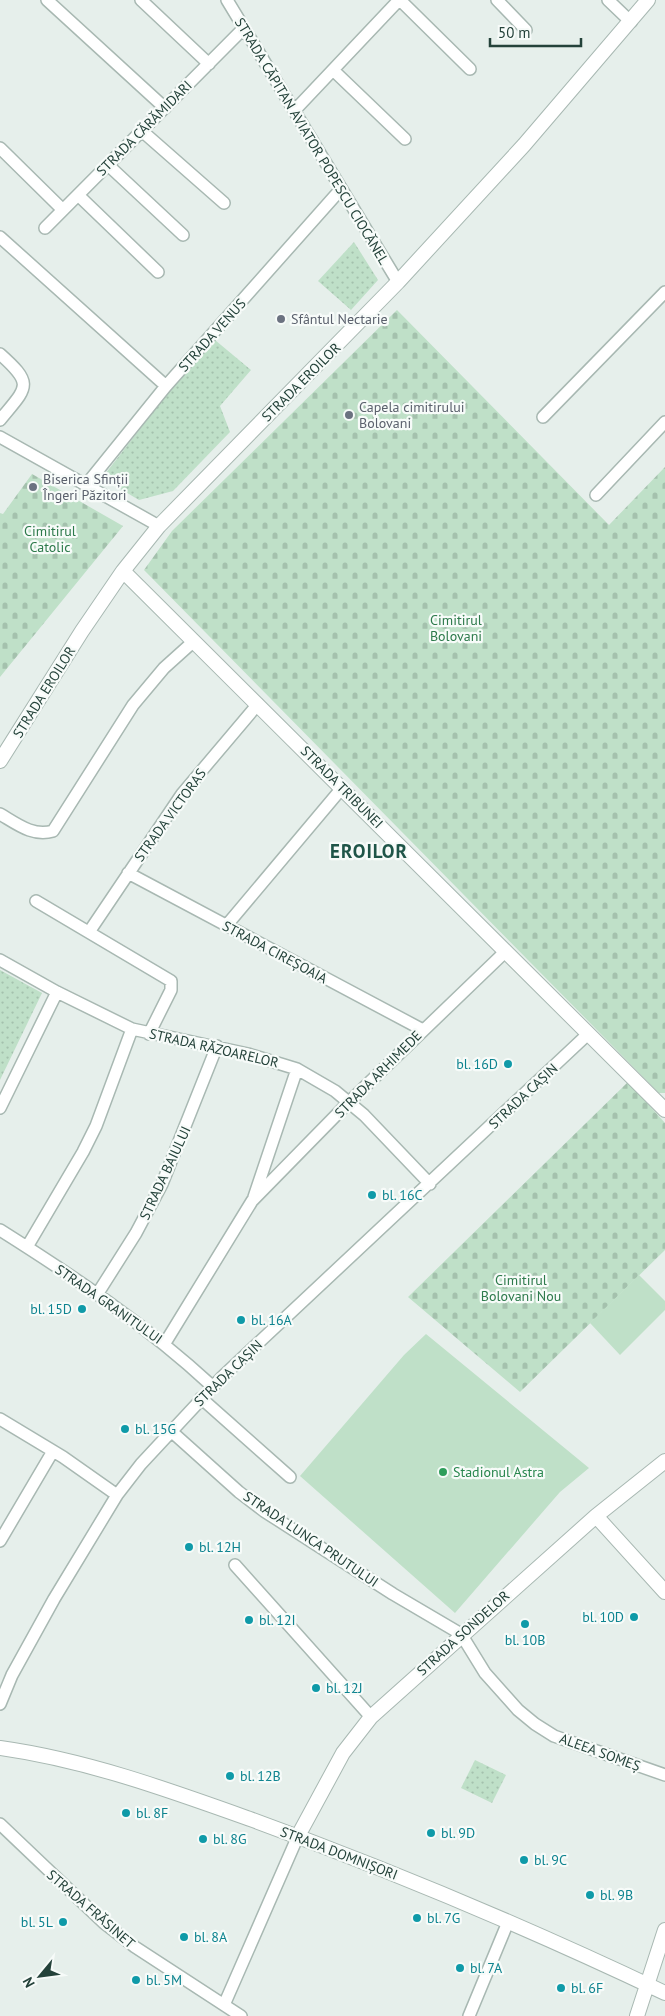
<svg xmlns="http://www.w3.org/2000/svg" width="665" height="2016" font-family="'PT Sans',sans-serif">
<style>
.grass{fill:url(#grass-dots)}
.cemetery{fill:url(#cemetery-stones)}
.garden{fill:#bfe0c8}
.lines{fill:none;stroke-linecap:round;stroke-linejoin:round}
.minor-casing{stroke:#a8b8b2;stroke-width:14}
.tertiary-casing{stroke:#a8b8b2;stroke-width:16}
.minor{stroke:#fff;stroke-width:11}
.tertiary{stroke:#fff;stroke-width:14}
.worship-dot{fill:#6b7280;stroke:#f7fbf9;stroke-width:2}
.culture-dot{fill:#0f9aa8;stroke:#f7fbf9;stroke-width:2}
.leisure-dot{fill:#2e9e5b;stroke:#f7fbf9;stroke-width:2}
.labels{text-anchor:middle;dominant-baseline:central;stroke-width:4.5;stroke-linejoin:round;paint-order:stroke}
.street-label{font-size:14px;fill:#24423a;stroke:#f7fbf9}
.worship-label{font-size:14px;fill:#5b616d;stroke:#f7fbf9;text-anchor:start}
.park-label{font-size:14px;fill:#2d7a4b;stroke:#f7fbf9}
.culture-label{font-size:14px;fill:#0d838f;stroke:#f7fbf9;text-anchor:start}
.leisure-label{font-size:14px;fill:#27864d;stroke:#f7fbf9;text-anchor:start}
.district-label{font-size:19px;font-weight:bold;letter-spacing:1px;fill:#1f5548;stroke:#f7fbf9}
</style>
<defs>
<pattern id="grass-dots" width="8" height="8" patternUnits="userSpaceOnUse" patternTransform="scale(1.25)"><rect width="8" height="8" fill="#bfe0c8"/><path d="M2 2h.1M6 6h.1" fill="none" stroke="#a4c1ad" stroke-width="1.8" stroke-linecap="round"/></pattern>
<pattern id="cemetery-stones" width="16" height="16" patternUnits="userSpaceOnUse" patternTransform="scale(1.25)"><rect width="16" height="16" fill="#bfe0c8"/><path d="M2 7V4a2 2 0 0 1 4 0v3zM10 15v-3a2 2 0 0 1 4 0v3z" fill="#a4c1ad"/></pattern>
</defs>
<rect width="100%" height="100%" fill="#e6efeb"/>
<path class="grass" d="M354 242 378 280 351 310 318 281Z
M209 340H215L251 370 220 406 230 432 173 491 139 500 102 478Z
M0 970 42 993 0 1080Z
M475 1760 506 1775 492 1803 461 1788Z"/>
<path class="cemetery" d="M397 310 609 525 665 467V1093H659L144 570 172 531Z
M32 474 123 526 0 677V513L3 514Z
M628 1082 665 1123V1250L520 1392 408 1297Z"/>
<path class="garden" d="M639 1275 665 1301V1310L620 1355 590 1323Z
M426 1334 589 1468 560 1492 455 1613 300 1476 404 1355Z"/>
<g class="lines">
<defs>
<path id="minor" d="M47 0 165 108
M141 0 209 64
M227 0 398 282
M400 0 470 69
M497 0 526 30
M608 0 631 22
M333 70 405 139
M294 111 399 0
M142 131 224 203
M0 148 63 210
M108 165 183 235
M78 195 158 272
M45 228 244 28
M0 237 166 386
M0 354C35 385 27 387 0 420
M543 417 665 292
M0 437 159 526
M86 485 166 386 341 189
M596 495 665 422
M0 814C17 824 33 837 53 831L133 705 164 668 194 641
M128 873 423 1030
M36 901 171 981V990L149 1034
M226 926 342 788
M89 932 182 794 258 704
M0 960 57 992 132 1029 248 1054 297 1069 335 1091 364 1115 430 1184
M0 1108 57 992
M254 1197 297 1069
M0 1230C76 1278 146 1325 212 1386
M27 1247 83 1152 96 1126 132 1029
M98 1293 136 1233 162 1184 217 1046
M165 1343 252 1201 349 1102 506 951
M201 1398 290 1477
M0 1419 63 1457 117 1495
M171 1431 239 1492 264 1511 393 1594 461 1634 485 1673 518 1710 535 1724 554 1736 665 1775
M0 1541 53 1451
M235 1565 371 1717
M0 1704 12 1675 54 1599 117 1495 141 1464 222 1377 588 1034
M0 1824 104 1923 135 1947 241 2016
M224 2005 298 1836
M469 2016 508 1922"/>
<path id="tertiary" d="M123 571 665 1110
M0 761 82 631 123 571 159 526 398 282 524 145 648 0
M596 1516 665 1592
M0 1748C86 1760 169 1790 250 1819 391 1870 530 1929 665 1993
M298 1836 343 1753 371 1717 596 1516 665 1461
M637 2016 665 1930"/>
</defs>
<use href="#minor" class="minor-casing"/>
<use href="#tertiary" class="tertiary-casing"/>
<use href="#minor" class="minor"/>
<use href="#tertiary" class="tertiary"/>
</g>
<g class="worship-dot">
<circle cx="281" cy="319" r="5"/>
<circle cx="349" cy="415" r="5"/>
<circle cx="33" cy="487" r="5"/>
</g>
<g class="culture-dot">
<circle cx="508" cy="1064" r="5"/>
<circle cx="372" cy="1195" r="5"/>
<circle cx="82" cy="1309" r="5"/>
<circle cx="241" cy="1320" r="5"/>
<circle cx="125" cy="1429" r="5"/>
<circle cx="189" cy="1547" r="5"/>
<circle cx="634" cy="1617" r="5"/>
<circle cx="249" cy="1620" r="5"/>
<circle cx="525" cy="1624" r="5"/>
<circle cx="316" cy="1688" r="5"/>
<circle cx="230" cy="1776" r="5"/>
<circle cx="126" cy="1813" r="5"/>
<circle cx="431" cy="1833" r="5"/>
<circle cx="203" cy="1839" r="5"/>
<circle cx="524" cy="1860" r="5"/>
<circle cx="590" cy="1895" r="5"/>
<circle cx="417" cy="1918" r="5"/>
<circle cx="63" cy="1922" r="5"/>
<circle cx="184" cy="1937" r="5"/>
<circle cx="460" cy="1968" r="5"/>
<circle cx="136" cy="1980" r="5"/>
<circle cx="561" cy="1988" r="5"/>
</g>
<circle class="leisure-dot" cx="443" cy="1472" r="5"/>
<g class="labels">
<g class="street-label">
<text transform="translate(144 128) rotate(-45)">STRADA CĂRĂMIDARI</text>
<text transform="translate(312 141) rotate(59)">STRADA CĂPITAN AVIATOR POPESCU CIOCĂNEL</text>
<text transform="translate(212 335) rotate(-48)">STRADA VENUS</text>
<text transform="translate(301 382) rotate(-45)">STRADA EROILOR</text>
<text transform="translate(44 692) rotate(-58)">STRADA EROILOR</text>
<text transform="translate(342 787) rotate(45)">STRADA TRIBUNEI</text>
<text transform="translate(170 815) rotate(-54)">STRADA VICTORAS</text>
<text transform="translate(275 952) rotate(28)">STRADA CIREȘOAIA</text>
<text transform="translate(214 1048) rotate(13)">STRADA RĂZOARELOR</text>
<text transform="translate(378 1074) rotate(-45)">STRADA ARHIMEDE</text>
<text transform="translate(523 1096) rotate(-43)">STRADA CAȘIN</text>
<text transform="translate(165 1173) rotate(-65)">STRADA BAIULUI</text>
<text transform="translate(109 1304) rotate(35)">STRADA GRANITULUI</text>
<text transform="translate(228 1373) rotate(-44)">STRADA CAȘIN</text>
<text transform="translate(311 1539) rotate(34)">STRADA LUNCA PRUTULUI</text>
<text transform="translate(463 1633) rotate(-42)">STRADA SONDELOR</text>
<text transform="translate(600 1752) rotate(20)">ALEEA SOMEȘ</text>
<text transform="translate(339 1853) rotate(21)">STRADA DOMNIȘORI</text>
<text transform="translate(91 1909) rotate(41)">STRADA FRĂSINET</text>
</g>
<g class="worship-label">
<text x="291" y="319">Sfântul Nectarie</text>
<text x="359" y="407">Capela cimitirului<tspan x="359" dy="16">Bolovani</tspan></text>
<text x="43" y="479">Biserica Sfinții<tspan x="43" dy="16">Îngeri Păzitori</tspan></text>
</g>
<g class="park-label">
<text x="50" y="531">Cimitirul<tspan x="50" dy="16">Catolic</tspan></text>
<text x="456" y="620">Cimitirul<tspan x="456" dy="16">Bolovani</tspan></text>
<text x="521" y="1280">Cimitirul<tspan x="521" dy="16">Bolovani Nou</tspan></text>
</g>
<g class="culture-label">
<text x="498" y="1064" text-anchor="end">bl. 16D</text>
<text x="382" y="1195">bl. 16C</text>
<text x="72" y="1309" text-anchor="end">bl. 15D</text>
<text x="251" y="1320">bl. 16A</text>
<text x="135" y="1429">bl. 15G</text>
<text x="199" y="1547">bl. 12H</text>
<text x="624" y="1617" text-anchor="end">bl. 10D</text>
<text x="259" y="1620">bl. 12I</text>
<text x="525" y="1640" text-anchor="middle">bl. 10B</text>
<text x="326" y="1688">bl. 12J</text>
<text x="240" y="1776">bl. 12B</text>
<text x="136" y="1813">bl. 8F</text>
<text x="441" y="1833">bl. 9D</text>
<text x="213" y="1839">bl. 8G</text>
<text x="534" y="1860">bl. 9C</text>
<text x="600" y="1895">bl. 9B</text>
<text x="427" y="1918">bl. 7G</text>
<text x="53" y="1922" text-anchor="end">bl. 5L</text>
<text x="194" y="1937">bl. 8A</text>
<text x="470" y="1968">bl. 7A</text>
<text x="146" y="1980">bl. 5M</text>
<text x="571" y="1988">bl. 6F</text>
</g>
<g class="leisure-label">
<text x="453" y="1472">Stadionul Astra</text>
</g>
<g class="district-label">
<text x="369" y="851">EROILOR</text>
</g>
</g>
<g transform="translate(40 1976) rotate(241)" stroke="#f7fbf9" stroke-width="4" paint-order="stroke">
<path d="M0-4L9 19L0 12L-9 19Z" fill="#24423a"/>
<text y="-8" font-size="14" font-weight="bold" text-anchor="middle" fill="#24423a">N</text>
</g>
<path d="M490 38v8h91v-8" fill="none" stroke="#24423a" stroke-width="2.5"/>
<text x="498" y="38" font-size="15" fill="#24423a" stroke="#f7fbf9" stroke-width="4" paint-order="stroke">50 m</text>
</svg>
